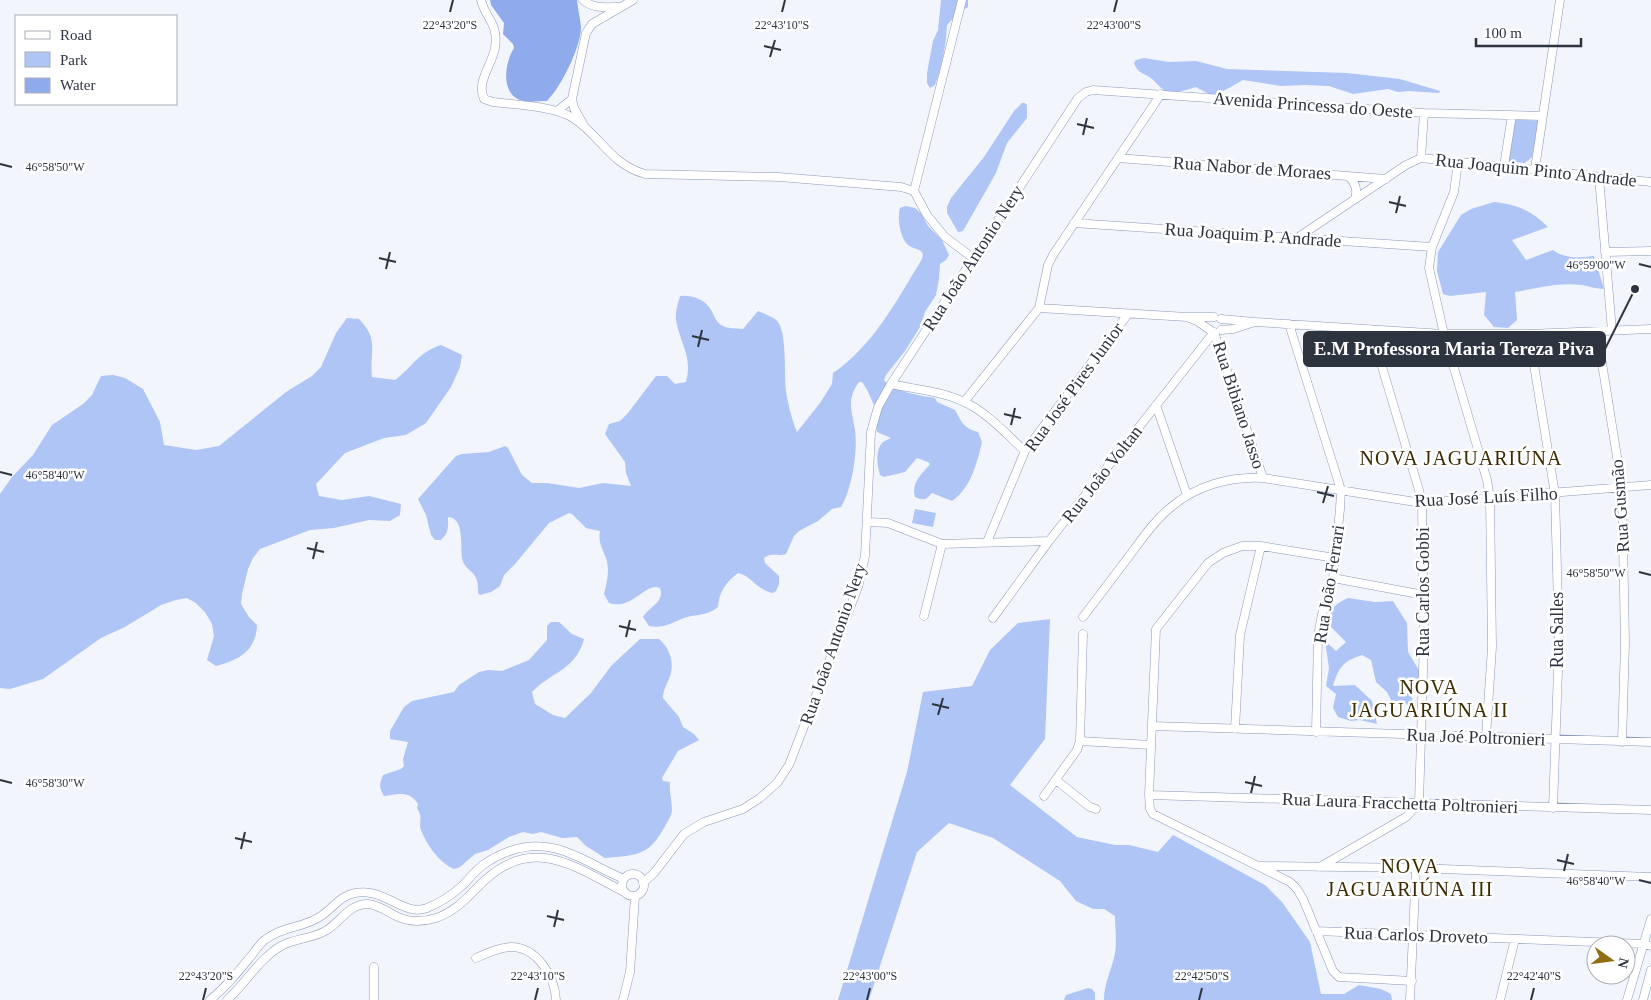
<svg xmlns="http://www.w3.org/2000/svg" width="1651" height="1000" font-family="Georgia,serif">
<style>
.green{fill:#aec5f6}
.water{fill:#8fabec}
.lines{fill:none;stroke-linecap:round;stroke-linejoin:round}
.minor-casing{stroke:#8b99b7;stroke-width:9}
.minor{stroke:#fff;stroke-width:8}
.ticks{fill:none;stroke:#2e3340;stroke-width:2}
.labels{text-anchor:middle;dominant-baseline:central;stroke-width:5;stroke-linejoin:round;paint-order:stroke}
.street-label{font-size:18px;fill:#2e3340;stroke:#fff}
.quarter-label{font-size:20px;letter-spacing:1px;fill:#3c2c03;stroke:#fff}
.ticks-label{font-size:12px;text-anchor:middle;fill:#2e3340;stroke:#fff;stroke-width:5;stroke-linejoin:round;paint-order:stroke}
.leader{fill:none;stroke:#2e3340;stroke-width:2}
.callout-dot{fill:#2e3340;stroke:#fff;stroke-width:2}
.callout{fill:#2e3340;stroke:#2e3340;stroke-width:2}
.callout-label{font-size:19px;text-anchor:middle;font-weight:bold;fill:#fff}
</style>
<rect width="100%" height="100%" fill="#f2f5fc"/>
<path class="green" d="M941 0H968V7L958 13 947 25C946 45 942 66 935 85L930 88 927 83V73L933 41 938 30Z
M1144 58 1169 62 1196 61 1227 69 1347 73 1400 79 1440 91 1439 93 1409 91 1398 92 1388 89 1353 94 1329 86 1305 85 1281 86 1243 80 1218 94H1209L1196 87C1187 90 1172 95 1164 90 1159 87 1156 82 1152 79 1143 72 1138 74 1134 63L1136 60Z
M1022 103H1025L1027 105V118L1007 143 996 173 963 231 958 232 947 213V207L951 198 984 157 1014 111Z
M1514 119 1539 121 1532 157 1525 163 1507 161Z
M1494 202C1516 204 1532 211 1548 227L1512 240 1526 260 1553 250C1565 259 1579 258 1594 256L1604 289C1596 289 1589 286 1581 285 1559 282 1537 288 1515 292L1517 320 1508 328 1494 327 1484 315 1486 292 1450 296 1443 294 1437 271 1438 252 1461 215 1471 209Z
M906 206 915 208 921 213 928 226 942 240 949 255 946 260 940 264 939 279 936 295 925 312 920 327 905 351 886 375 884 380C891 391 922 396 935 398L937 402 955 410C961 422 965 429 978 432L982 442C977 463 971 488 952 501L932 493C926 500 924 501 915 497 911 483 921 475 930 464L928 462 917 458 905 472 884 477 880 475C877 466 875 449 883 442 886 440 889 439 891 438L877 432C876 427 878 424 878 419 879 414 866 386 862 382H859C846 400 852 411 855 430 858 452 852 489 841 507L832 509 818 521 799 531 794 536 786 554C778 557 773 552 764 558L765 563 779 576V584L776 591 773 593C755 589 752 576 738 573 726 582 719 592 718 607 707 616 696 614 684 618 671 623 663 629 649 626L643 617C650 606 665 602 660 588 646 581 632 611 609 603L604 594C607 582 610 570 606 558 602 548 598 542 600 531L586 528 572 514 569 513 549 523 515 564 504 575 500 586 491 592 480 595 478 593C479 567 465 574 462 558 460 546 465 518 448 517 448 527 449 533 441 540H435L431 535 426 515 418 499 456 456 462 454 489 452 505 446 508 448 522 475 532 483H547L579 488 603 483 631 486 626 473 625 462 605 434 609 424 620 421 628 413 656 376H667L675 384 686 382C693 356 680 344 676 320 675 312 678 303 680 296 691 295 702 298 709 307 714 313 715 323 723 326 729 329 736 328 743 329L758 311C764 314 773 316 778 322 787 334 784 374 786 391 788 404 792 420 797 432L820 403 832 384 833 373C873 346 897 300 922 259L923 254 921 251C917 248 910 248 907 244 900 237 897 217 900 208Z
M347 318 359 319C380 341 369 350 372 377L395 380C414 366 417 353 441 345L462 355 460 367 451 387 426 423 406 435 384 438 345 453 316 484 319 496 342 500 369 496 401 504 400 515 390 521 369 520 334 528 310 530 260 549 253 558 248 569 242 594 241 604 249 617 257 625C256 651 239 660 216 666L207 660 214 636 212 624 205 612 196 603 187 598 176 600 161 605 125 627 101 638 43 679 10 689 0 688V494L12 477 33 455 52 425 83 404 92 395 101 376 113 375 125 378 143 389 160 422 164 445 196 450 219 446 286 392 312 376 321 367 336 333Z
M915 509 936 513 933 527 912 523Z
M1348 598 1375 602 1393 601 1407 623 1408 652 1420 672 1418 688 1410 693 1415 706 1392 702 1387 692 1376 682 1371 660 1362 655C1343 661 1339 667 1333 686L1355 685 1372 701 1377 724 1360 720 1351 721 1338 717 1333 708 1336 694 1326 686 1329 668 1325 641 1336 651 1346 642 1329 625C1330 609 1333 605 1348 598Z
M1050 619 1045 739 1010 785 1077 837 1115 845H1129L1158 852 1173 835 1265 885 1282 902 1310 942 1321 994H1344L1359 985 1381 989 1391 994 1392 1000H1104C1104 983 1112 969 1115 953 1117 941 1115 928 1115 916L1104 909H1093L1076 901 1060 881 993 838 949 823 917 852 869 1000H838L907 772 923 692 972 686 990 650 1018 623Z
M551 622H559L572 634 584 639C576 670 551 672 532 692L535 704 553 715 565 718 591 693 611 666 640 639H659C671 649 675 665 669 679 666 686 663 691 663 698L679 717 683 727 694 734 699 740 678 751 662 778 663 781 670 782C669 792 672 801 672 810 672 816 667 822 664 828 648 857 635 855 605 858L586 846 577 837 562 838 541 832 533 834 523 832 509 837 488 850 475 854 460 867 454 869C438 862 427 845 421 830 418 822 424 819 417 808L418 804C410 790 397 794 384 796 379 788 379 784 383 775L401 769 404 766 403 759 408 742 390 739V731L404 707 412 701 454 692 459 685 479 672 488 670 502 671 529 660 547 640V626Z
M1088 988 1092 989 1095 993V1000H1064L1066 995Z"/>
<path class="water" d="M490 0H577C578 9 580 18 581 27 581 47 561 87 547 101 538 101 528 103 520 100 500 92 505 62 514 48L513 44 503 34 504 23 491 5Z"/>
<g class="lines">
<defs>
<path id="minor" d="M481 0C485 18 499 23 495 48 492 65 476 82 484 99L493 102C515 105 555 106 573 118 601 136 610 164 645 174L779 177 901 187 914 191 927 215 945 237 973 258
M583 0C593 9 606 7 619 7
M557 111 572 99
M583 124 574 108 572 99 586 33 592 24 633 0
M1118 158 1386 179
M1421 158 1651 182
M1421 158 1424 113
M1458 162 1454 192 1432 247 1429 268 1444 334 1487 480 1490 499 1492 647 1486 737
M1504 166 1512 115
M1535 169 1560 0
M1348 176C1355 182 1358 190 1355 199
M1599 177 1612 331
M914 191 962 0
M1074 223 1432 247
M1297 238 1406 165 1421 158
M1605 252 1651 251
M1039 308 1187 317
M1221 319 1255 322 1233 329 1221 330
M1255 322 1444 334H1529L1651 329
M1289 324 1341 490 1340 509 1333 578 1322 614 1318 636 1316 732
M1210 330 1197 321 1187 317H1214
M1214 332 1263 478
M1597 332 1622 488 1625 643 1622 742
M1529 334 1555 494 1559 643 1553 808
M891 384C914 389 940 391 962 401 985 410 1007 435 1025 451
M964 402 1039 308 1048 265 1053 255 1161 94
M1156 405 1187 495
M868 522 888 523 942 544 1049 541
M987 542 1025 451 1128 314
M1335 558 1261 546H1242L1223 553 1208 563 1156 629 1149 795 1150 809 1153 814 1290 882 1297 889 1303 899 1333 971 1339 977 1412 981
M1333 578 1424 595
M924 616 942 544
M1083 617C1099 596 1114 576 1130 555 1142 539 1154 521 1170 508 1195 486 1230 476 1263 478L1422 503 1651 485
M993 618 1049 541 1214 332
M1152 726 1651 742
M1235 729 1240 635 1261 546
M1080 741 1083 634
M1056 780 1090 807 1096 809
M1149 795 1651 810
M1044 796 1077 750 1080 741 1151 745
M1261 866 1416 868 1651 877
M1320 867 1406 817 1419 803 1424 638 1422 503 1419 490 1371 330
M622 885a11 11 0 1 1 22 0a11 11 0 1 1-22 0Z
M643 883 654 873 684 834 704 822 743 809 760 798 777 783 789 765 858 587 865 556 871 432 878 407 891 384 1078 98 1086 92 1093 90 1424 113 1541 116
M1316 931 1644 944 1651 946
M476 958C487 953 498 948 510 947 536 946 555 976 556 1000
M374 967V1000
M210 1000C226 987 238 972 251 956 256 950 260 943 266 939 283 926 304 928 321 916 333 908 341 895 355 893 385 887 403 917 427 908 439 903 452 895 462 886 469 879 475 871 483 865 491 859 501 854 510 851 555 835 585 863 624 879
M227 1000C245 984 260 958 281 946 295 938 313 939 327 930 341 921 349 904 368 904 378 905 387 911 396 916 408 922 423 922 436 918 457 911 469 895 484 881 534 834 577 868 626 893
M623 1000 630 972 635 896
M1410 1000 1416 868
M1500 1000 1515 939
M1627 1000 1651 919
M1643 1000 1651 970"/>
</defs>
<use href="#minor" class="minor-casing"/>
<use href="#minor" class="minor"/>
</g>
<path class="ticks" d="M450 12 453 0M782 12 785 0M1114 12 1117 0M764 46 781 50M770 57 775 40M1077 124 1094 128M1083 135 1087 118M0 164 12 167M1389 202 1406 206M1396 213 1400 196M379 258 396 262M1639 264 1651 267M386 269 390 252M692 336 709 340M698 347 702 330M1004 414 1021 418M1011 425 1015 408M0 472 12 475M1317 492 1334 496M1323 503 1328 486M307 548 324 552M313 559 317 542M1639 572 1651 575M619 626 636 630M626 637 630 620M932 704 949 708M938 715 943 698M0 780 12 783M1245 782 1262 786M1251 793 1255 776M235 838 252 842M241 849 245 832M1557 860 1574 864M1564 871 1568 854M1639 880 1651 883M547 916 564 920M554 927 558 910M203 1000 206 988M535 1000 538 988M867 1000 870 988M1199 1000 1202 988M1531 1000 1534 988"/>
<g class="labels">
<g class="street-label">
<text transform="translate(1313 105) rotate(4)">Avenida Princessa do Oeste</text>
<text transform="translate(1252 168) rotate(4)">Rua Nabor de Moraes</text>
<text transform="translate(1536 170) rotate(6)">Rua Joaquim Pinto Andrade</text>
<text transform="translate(1253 235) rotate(4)">Rua Joaquim P. Andrade</text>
<text transform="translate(973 258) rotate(-57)">Rua João Antonio Nery</text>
<text transform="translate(1074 387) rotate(-54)">Rua José Pires Junior</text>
<text transform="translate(1239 405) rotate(72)">Rua Bibiano Jasso</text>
<text transform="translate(1102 474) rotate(-52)">Rua João Voltan</text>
<text transform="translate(1486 497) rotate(-3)">Rua José Luís Filho</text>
<text transform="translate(1620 506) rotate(-94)">Rua Gusmão</text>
<text transform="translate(1329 584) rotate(-81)">Rua João Ferrari</text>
<text transform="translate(1423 592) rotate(-90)">Rua Carlos Gobbi</text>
<text transform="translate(1557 630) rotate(-90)">Rua Salles</text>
<text transform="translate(833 644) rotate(-71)">Rua João Antonio Nery</text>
<text transform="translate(1476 737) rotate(2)">Rua Joé Poltronieri</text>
<text transform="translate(1400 803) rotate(2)">Rua Laura Fracchetta Poltronieri</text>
<text transform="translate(1416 935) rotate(2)">Rua Carlos Droveto</text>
</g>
<g class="quarter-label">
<text x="1461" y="458">NOVA JAGUARIÚNA</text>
<text x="1429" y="687">NOVA<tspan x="1429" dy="23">JAGUARIÚNA II</tspan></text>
<text x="1410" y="866">NOVA<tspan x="1410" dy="23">JAGUARIÚNA III</tspan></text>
</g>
</g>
<g class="ticks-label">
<text x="450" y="29">22°43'20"S</text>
<text x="782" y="29">22°43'10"S</text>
<text x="1114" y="29">22°43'00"S</text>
<text x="55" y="171">46°58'50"W</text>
<text x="1596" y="269">46°59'00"W</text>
<text x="55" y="479">46°58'40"W</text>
<text x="1596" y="577">46°58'50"W</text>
<text x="55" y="787">46°58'30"W</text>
<text x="1596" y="885">46°58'40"W</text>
<text x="206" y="980">22°43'20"S</text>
<text x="538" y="980">22°43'10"S</text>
<text x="870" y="980">22°43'00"S</text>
<text x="1202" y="980">22°42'50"S</text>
<text x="1534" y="980">22°42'40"S</text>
</g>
<path class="leader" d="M1635 289L1605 349"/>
<circle class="callout-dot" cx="1635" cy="289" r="5"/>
<rect class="callout" x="1304" y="332" width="301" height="34" rx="5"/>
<g class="callout-label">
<text x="1454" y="355">E.M Professora Maria Tereza Piva</text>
</g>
<rect x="15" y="15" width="162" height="90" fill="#ffffff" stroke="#abadb3"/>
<rect x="25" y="31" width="25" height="8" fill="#ffffff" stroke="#abadb3"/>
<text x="60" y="40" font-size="15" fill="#2e3340">Road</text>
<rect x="25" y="52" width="25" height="15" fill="#aec5f6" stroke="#abadb3"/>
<text x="60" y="65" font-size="15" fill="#2e3340">Park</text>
<rect x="25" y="78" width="25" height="15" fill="#8fabec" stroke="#abadb3"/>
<text x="60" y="90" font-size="15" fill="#2e3340">Water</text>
<g transform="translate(1611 960) rotate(104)"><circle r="24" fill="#ffffff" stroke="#abadb3"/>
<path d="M0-4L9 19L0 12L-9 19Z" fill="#906e13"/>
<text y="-8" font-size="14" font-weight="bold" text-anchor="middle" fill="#2e3340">N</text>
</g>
<path d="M1476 38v8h105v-8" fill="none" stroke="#2e3340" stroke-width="2.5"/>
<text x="1484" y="38" font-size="15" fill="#2e3340" stroke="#ffffff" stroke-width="4" paint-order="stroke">100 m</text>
</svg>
